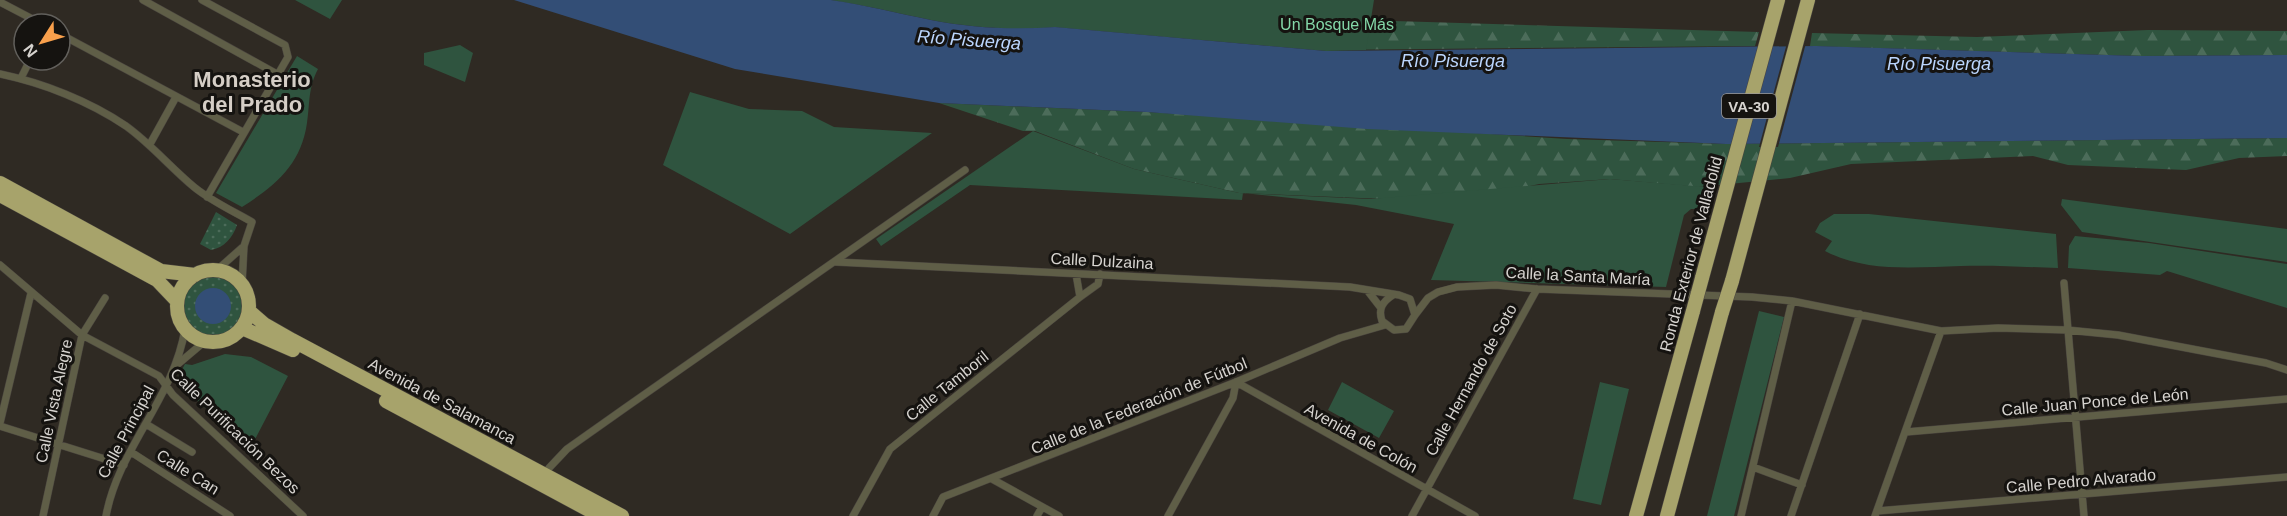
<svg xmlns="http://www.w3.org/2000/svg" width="2287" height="516" font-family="Arial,sans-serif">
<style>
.grass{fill:url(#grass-dots)}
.forest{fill:url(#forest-firs)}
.green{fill:#2f543f}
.water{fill:#334e76}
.pier{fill:#2f2a23}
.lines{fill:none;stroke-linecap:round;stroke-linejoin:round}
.street-casing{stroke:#4a453f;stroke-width:8}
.highway-casing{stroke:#4a453f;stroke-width:15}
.street{stroke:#5f5e47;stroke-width:7}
.highway{stroke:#a7a36b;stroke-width:14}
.highway-bridge-casing{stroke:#4a453f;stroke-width:15;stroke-linecap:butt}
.highway-bridge{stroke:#a7a36b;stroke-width:14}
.labels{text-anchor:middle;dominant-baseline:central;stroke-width:6;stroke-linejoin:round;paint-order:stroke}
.shield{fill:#151310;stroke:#9c9996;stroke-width:1.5}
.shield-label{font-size:15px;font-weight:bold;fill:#d6d3cf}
.park-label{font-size:16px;fill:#84d7a8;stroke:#151310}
.street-label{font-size:16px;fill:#d6d3cf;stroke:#151310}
.water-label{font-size:18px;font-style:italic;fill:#bbd6fe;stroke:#151310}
.district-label{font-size:22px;font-weight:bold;fill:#d5cec6;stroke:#151310}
</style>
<defs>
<pattern id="grass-dots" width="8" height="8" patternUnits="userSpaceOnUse" patternTransform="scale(1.5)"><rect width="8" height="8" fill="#2f543f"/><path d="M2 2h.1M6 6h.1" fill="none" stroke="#4c6c5a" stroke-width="1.8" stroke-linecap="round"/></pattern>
<pattern id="forest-firs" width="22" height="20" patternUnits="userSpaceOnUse" patternTransform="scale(1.5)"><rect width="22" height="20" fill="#2f543f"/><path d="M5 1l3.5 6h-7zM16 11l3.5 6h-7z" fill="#4c6c5a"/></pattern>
</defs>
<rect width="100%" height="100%" fill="#2f2a23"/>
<path class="grass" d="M216 212 237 225C233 237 224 248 211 250L200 244Z
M183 306a30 30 0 1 1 60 0a30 30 0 1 1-60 0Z"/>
<path class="forest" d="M831 0 1187 25 1394 21 1759 32 1755 46 1320 50 1055 27 1011 30Z
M2148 30 2287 31V55L2141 56 1810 46 1812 33 1977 37Z
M939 103 1147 112 1567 139 1726 144 2287 138V156L2239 158 2186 170 2068 165 2033 156 1851 164 1790 178 1698 187 1610 179 1539 184 1458 202 1239 193 1134 169 1035 131H1023Z"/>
<path class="green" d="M295 0H342L330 19Z
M831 0H1374L1366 50 1326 51 1055 27C1014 30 972 28 931 20 897 13 865 5 831 0Z
M460 45 473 53 465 82 424 65V53Z
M297 56 318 69C308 88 310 103 307 123 301 165 275 186 242 207L216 193Z
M690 92 749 109 802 111 834 127 932 133 790 234 663 165Z
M1033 131 1134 169 1239 193 1371 199 1610 179 1706 187 1698 209H1691L1684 215 1666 287 1431 280 1454 224 1356 205 1243 193 1242 200 970 185 881 246 876 239Z
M2062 199 2287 229V262L2082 232 2061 205Z
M1834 214H1869L2056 234 2058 268C2026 267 1993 265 1961 266 1916 267 1867 273 1825 251L1832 241 1815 232 1820 223Z
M2075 236 2149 243 2287 264V308L2167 271 2160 275 2068 268 2069 246Z
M1759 311 1784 317 1734 516H1707Z
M225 354 251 357 288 376 251 447 175 382 185 364 192 365Z
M1342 382 1394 411 1379 438 1328 410Z
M1600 382 1629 389 1601 505 1573 499Z"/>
<path class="water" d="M514 0H831C865 5 897 13 931 20 972 28 1014 30 1055 27L1326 51 1816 46 2141 56 2287 55V138L1726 144 1367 129 1147 112 939 103 735 69Z
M195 306a18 18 0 1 1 36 0a18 18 0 1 1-36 0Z"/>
<path class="pier" d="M1787 43H1806L1778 147H1759Z"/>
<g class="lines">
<defs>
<path id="street" d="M143 0 277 74
M202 0 285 45 288 57 207 197
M0 2 42 24
M60 34 243 132
M0 74C43 83 89 101 126 126 151 144 170 167 194 187 211 201 233 211 252 222L244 246 242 285
M21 78 30 60
M150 144 176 97
M836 262 1350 287 1399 295 1410 299 1415 315 1406 329 1394 330 1382 321C1378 309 1382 302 1393 295
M0 265 82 335 159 376 173 395 303 516
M217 270 244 246
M2064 283 2084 516
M1367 290 1381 308
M1080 297 1098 284 1100 274
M1415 315 1428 298 1438 292 1457 287 1496 285 1537 289 1752 297 1792 301 1941 331 1998 328 2067 330 2118 335 2266 363 2287 370
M178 364 204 342
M1236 382 1475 516
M0 423 31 293
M146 424 192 452
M0 426 124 465
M1906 432 2287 399
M131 452 230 516
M1753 467 1802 485
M549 468 567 449 625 408 965 170
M992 479 1059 516
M1877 511 2287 477
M43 516 82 335 105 298
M106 516C118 449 174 398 185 329
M853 516 890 449 1080 297 1076 274
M933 516 943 497 1236 382 1340 338 1385 325
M1037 516 1042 507
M1168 516 1233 398 1236 382
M1412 516 1537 289
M1741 516 1792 301
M1791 516 1860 314
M1875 516 1941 331"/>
<path id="highway" d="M0 183 161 271 195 275
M0 195 157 280 177 301
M177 306a36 36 0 1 1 72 0a36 36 0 1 1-72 0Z
M1702 278 1778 0
M1732 281 1808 0
M249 311 264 324 292 340 622 516
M242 328 293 350
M386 401 600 516
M1636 516 1693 311
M1667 516 1722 312"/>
</defs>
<use href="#street" class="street-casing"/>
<use href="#highway" class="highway-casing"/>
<use href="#street" class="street"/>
<use href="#highway" class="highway"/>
<defs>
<path id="highway-bridge" d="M1693 311 1702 278
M1722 312 1732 281"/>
</defs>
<use href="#highway-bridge" class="highway-bridge-casing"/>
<use href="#highway-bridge" class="highway-bridge"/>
</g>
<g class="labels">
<rect class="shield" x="1722" y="94" width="54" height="24" rx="4.5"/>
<g class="shield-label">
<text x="1749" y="106">VA-30</text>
</g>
<g class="park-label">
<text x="1337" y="24">Un Bosque Más</text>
</g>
<g class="street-label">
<text transform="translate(1691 254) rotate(-75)">Ronda Exterior de Valladolid</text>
<text transform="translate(1102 261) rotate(3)">Calle Dulzaina</text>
<text transform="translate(1578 276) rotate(3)">Calle la Santa María</text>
<text transform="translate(1471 380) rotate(-61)">Calle Hernando de Soto</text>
<text transform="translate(947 386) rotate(-39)">Calle Tamboril</text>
<text transform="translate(54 401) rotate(-78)">Calle Vista Alegre</text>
<text transform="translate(442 401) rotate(28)">Avenida de Salamanca</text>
<text transform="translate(2095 402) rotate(-5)">Calle Juan Ponce de León</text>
<text transform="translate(1139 406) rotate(-22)">Calle de la Federación de Fútbol</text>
<text transform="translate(235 431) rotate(44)">Calle Purificación Bezos</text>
<text transform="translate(126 432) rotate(-62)">Calle Principal</text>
<text transform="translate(1361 438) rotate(29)">Avenida de Colón</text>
<text transform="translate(188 472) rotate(32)">Calle Can</text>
<text transform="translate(2081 481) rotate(-5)">Calle Pedro Alvarado</text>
</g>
<g class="water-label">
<text transform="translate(969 40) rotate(4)">Río Pisuerga</text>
<text x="1453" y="61">Río Pisuerga</text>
<text x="1939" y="64">Río Pisuerga</text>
</g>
<g class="district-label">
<text x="252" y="79">Monasterio<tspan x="252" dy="25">del Prado</tspan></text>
</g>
</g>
<g transform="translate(42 42) rotate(233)"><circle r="28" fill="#151310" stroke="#62605c" stroke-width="1.5"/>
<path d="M0-4.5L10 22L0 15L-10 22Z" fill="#f9a04c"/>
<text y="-9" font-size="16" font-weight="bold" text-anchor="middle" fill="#d6d3cf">N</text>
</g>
</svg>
